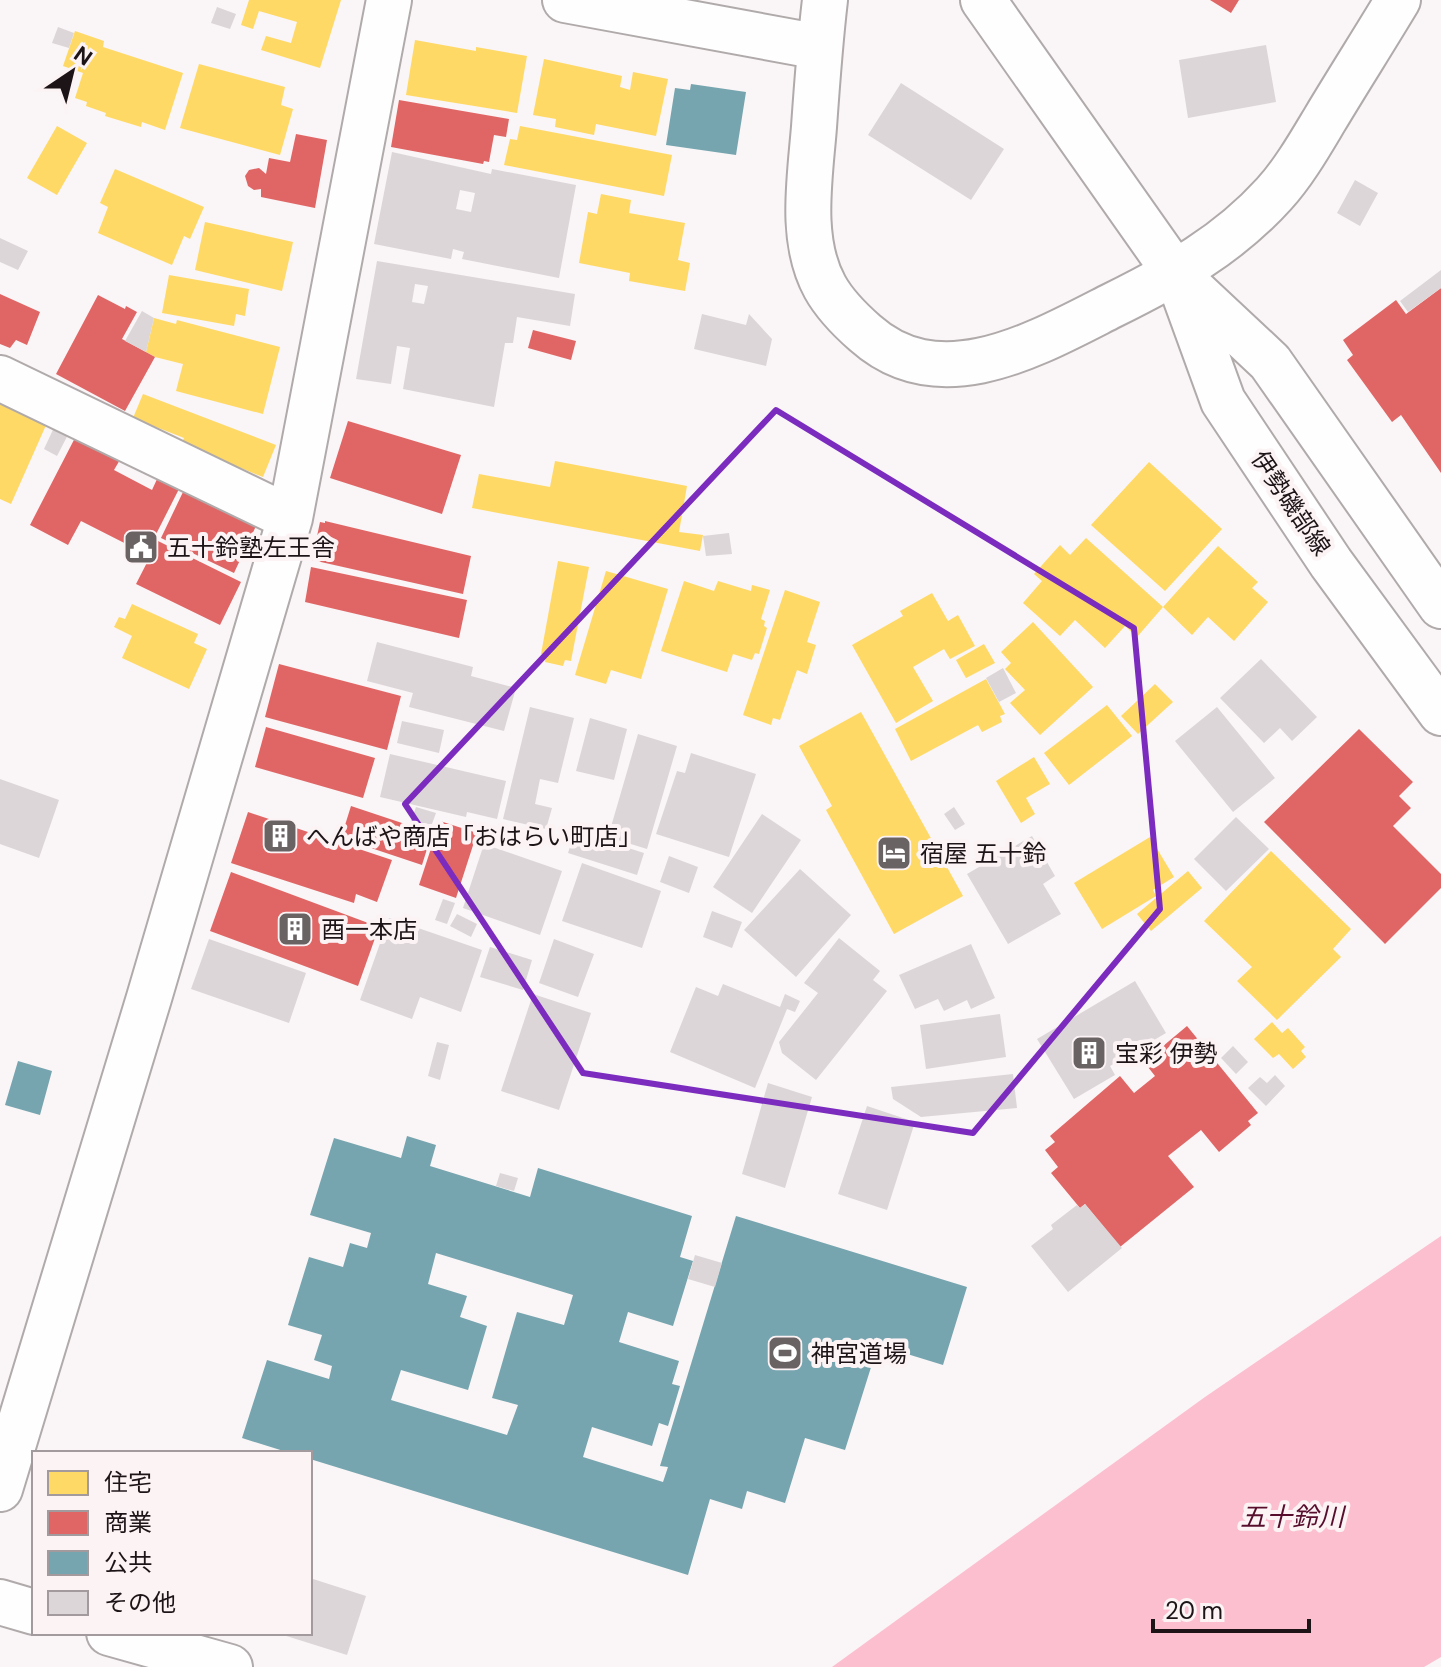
<svg xmlns="http://www.w3.org/2000/svg" width="1441" height="1667" font-family="'DM Sans','Noto Sans JP',sans-serif">
<style>
.water{fill:#fbbfd0}
.homes{fill:#ffd966}
.shops{fill:#e06666}
.public{fill:#76a5af;fill-rule:evenodd}
.building{fill:#dcd6d8;fill-rule:evenodd}
.lines{fill:none;stroke-linecap:round;stroke-linejoin:round}
.minor-casing{stroke:#b0aaab;stroke-width:48}
.tertiary-casing{stroke:#b0aaab;stroke-width:48}
.primary-casing{stroke:#b0aaab;stroke-width:48}
.minor{stroke:#fefefe;stroke-width:44}
.tertiary{stroke:#fefefe;stroke-width:44}
.primary{stroke:#fefefe;stroke-width:44}
.marked{fill:none;stroke:#7b2cbf;stroke-width:6;stroke-linejoin:round}
.labels{text-anchor:middle;dominant-baseline:central;stroke-width:8;stroke-linejoin:round;paint-order:stroke}
.street-label{font-size:24px;fill:#1c1416;stroke:#fcf3f5}
.poi-label{font-size:24px;fill:#1c1416;stroke:#fcf3f5;text-anchor:start}
.water-label{font-size:26px;font-style:italic;fill:#560e2c;stroke:#fcf3f5}
</style>
<rect width="100%" height="100%" fill="#faf5f6"/>
<path class="water" d="M1441 1236V1657L1424 1667H832L1205 1397Z"/>
<path class="homes" d="M249 0H341L320 68 261 50 266 36 291 43 297 22 259 11 253 29 241 25Z
M75 31 104 41 103 47 183 73 165 130 142 122 141 127 105 116 106 113 86 106 87 102 75 98 83 73 63 66Z
M415 40 476 51V47L527 56 517 113 406 95Z
M544 59 622 76 620 87 630 90 633 72 668 79 656 136 596 124 594 135 555 127 556 119 533 115Z
M199 64 285 87 281 105 293 109 280 155 180 128Z
M57 126 87 143 57 195 27 178Z
M520 126 672 155 664 196 504 165 510 139 517 140Z
M115 169 204 207 190 239 184 236 172 265 98 233 108 207 100 203Z
M601 194 631 200 629 213 685 223 678 260 690 263 685 291 629 281 630 273 579 263 588 212 597 214Z
M205 222 293 242 282 291 195 270Z
M169 275 249 289 245 316 236 314 234 326 162 313Z
M154 318 176 324 177 320 280 347 263 414 176 391 183 364 155 357 146 352Z
M143 394 276 445 263 477 181 444 184 438 133 418Z
M0 402 47 423 11 504 0 499Z
M555 461 687 486 679 532 703 535 700 551 472 508 479 474 550 487Z
M1149 462 1222 529 1165 591 1091 525Z
M1086 538 1163 607 1218 546 1258 582 1252 588 1268 602 1234 641 1208 617 1192 635 1163 607 1137 637 1125 626 1105 648 1075 620 1060 636 1023 603 1042 581 1034 574 1060 545 1070 555Z
M558 561 589 567 571 661 565 660 563 666 545 662 546 655 541 654Z
M606 571 668 589 641 679 611 670 606 684 575 675Z
M684 581 714 591 718 581 751 591 752 585 770 590 761 619 765 621 764 626 767 628 759 654 755 653 752 660 733 654 727 672 661 651Z
M785 590 820 602 807 642 816 645 807 674 797 670 780 720 773 718 771 725 743 715Z
M932 593 948 621 958 615 975 646 950 659 944 649 913 667 933 701 896 723 852 645 903 616 900 611Z
M132 604 198 634 194 643 207 649 189 689 122 658 132 636 114 627 119 617 125 619Z
M1033 622 1093 687 1040 735 1010 703 1025 690 1005 669 1011 663 1001 652Z
M984 644 995 663 966 678 956 660Z
M986 679 1005 714 1000 716 1002 722 982 732 978 725 911 761 895 729Z
M1155 684 1173 702 1138 734 1121 716Z
M1107 705 1132 736 1069 785 1044 753Z
M861 712 963 896 894 934 826 810 832 806 799 746Z
M1034 757 1050 784 1026 798 1035 814 1021 823 996 781Z
M1150 837 1174 877 1153 890 1156 896 1102 929 1074 883Z
M1271 851 1351 929 1333 949 1341 957 1277 1020 1237 981 1252 967 1204 921Z
M1188 871 1202 888 1151 931 1137 914Z
M1272 1022 1282 1033 1288 1028 1305 1047 1301 1051 1306 1057 1293 1069 1279 1054 1273 1058 1254 1039Z"/>
<path class="shops" d="M1210 0H1239L1231 13Z
M399 100 509 119 506 137 494 135 489 162 484 161 483 164 391 147Z
M296 134 327 140 315 208 261 197V189L254 190 248 186 245 176 249 170 259 168 266 174 269 158 290 162Z
M1441 288V473L1401 415 1392 422 1347 360 1353 355 1343 340 1396 300 1406 314Z
M0 294 40 312 27 345 16 340 10 348 0 344Z
M98 295 125 309 126 306 137 312 122 339 155 357 125 411 56 374Z
M533 330 576 341 571 360 528 348Z
M348 421 461 455 442 514 330 478Z
M77 434 121 458 114 470 152 490 158 477 179 489 146 554 81 521 68 545 30 525Z
M183 492 256 526 234 573 161 538Z
M325 521 471 556 463 594 312 560 320 522 325 523Z
M158 541 241 582 220 625 136 584Z
M311 567 467 600 459 638 305 602Z
M279 664 401 696 387 750 265 717Z
M266 727 375 758 363 798 255 767Z
M1359 729 1413 782 1399 796 1411 808 1393 826 1441 874V888L1385 944 1264 822Z
M351 806 432 833 422 865 341 838Z
M248 812 392 860 377 902 356 894 354 903 231 863Z
M440 821 477 833 456 898 419 885Z
M231 872 379 927 358 986 210 931Z
M1187 1026 1258 1113 1248 1121 1251 1125 1219 1152 1201 1130 1168 1156 1194 1187 1120 1247 1085 1204 1080 1208 1051 1173 1058 1167 1045 1150 1055 1142 1050 1136 1120 1076 1134 1093 1155 1076 1144 1062Z"/>
<path class="public" d="M691 84 746 92 736 155 666 145 675 88 690 90Z
M18 1061 52 1071 40 1115 5 1105Z
M407 1136 436 1145 430 1166 530 1197 538 1168 692 1216 680 1257 693 1261 673 1326 628 1312 619 1342 679 1361 672 1384 680 1386 668 1426 659 1423 652 1446 592 1427 583 1457 663 1482 668 1467 660 1466 736 1216 967 1287 943 1365 878 1345 845 1450 805 1438 785 1503 747 1491 742 1509 710 1499 688 1575 310 1459V1453H290L242 1438 267 1360 329 1379 332 1366 314 1360 322 1335 288 1325 309 1257 343 1267 350 1243 367 1248 371 1233 310 1215 334 1138 401 1158ZM436 1253 573 1295 564 1325 517 1312 492 1398 518 1405 507 1435 391 1400 401 1370 468 1390 487 1326 460 1317 467 1296 428 1284Z"/>
<path class="building" d="M217 7 236 14 230 29 211 23Z
M58 27 74 33 69 48 52 43Z
M1266 45 1276 102 1188 118 1179 60Z
M901 83 1004 149 971 200 868 135Z
M392 152 491 174 492 169 576 185 559 278 462 259 464 252 453 249 451 259 374 244ZM460 190 475 193 471 212 456 209Z
M1355 180 1378 193 1360 226 1337 213Z
M0 238 28 251 18 270 0 262Z
M377 261 575 294 570 326 517 317 513 343H505L494 407 403 389 410 348 397 346 391 384 356 379ZM415 284 428 286 424 304 412 302Z
M1441 270V288L1408 312 1400 301Z
M142 311 154 318 146 352 125 341Z
M702 314 746 325 749 314 772 339 766 366 694 349Z
M58 419 72 427 57 456 44 449Z
M729 533 732 554 706 556 703 536Z
M377 642 473 667 471 676 516 688 504 731 409 707 413 693 367 681Z
M1261 659 1317 717 1292 741 1280 728 1264 743 1220 698Z
M1003 668 1016 693 999 702 986 678Z
M530 707 574 718 558 783 540 779 535 804 552 808 546 829 503 819Z
M1217 707 1275 778 1233 812 1175 741Z
M590 718 627 729 614 780 576 771Z
M402 721 444 730 439 753 397 743Z
M638 734 677 746 647 849 608 837Z
M691 753 756 774 729 857 656 834 677 771 685 773Z
M390 754 506 781 497 819 467 812 466 817 380 797Z
M0 779 59 800 39 858 0 844Z
M416 807 436 813 429 832 409 826Z
M954 807 965 824 955 830 944 814Z
M762 814 801 840 752 913 713 887Z
M1236 817 1269 849 1226 891 1194 859Z
M575 831 644 853 637 875 568 853Z
M1032 836 1055 876 1043 884 1061 914 1008 944 967 874Z
M484 844 562 871 540 935 463 908Z
M669 856 698 867 689 893 660 882Z
M582 863 661 891 642 948 562 921Z
M800 869 851 915 796 977 744 930Z
M443 899 455 903 447 924 435 920Z
M712 911 742 922 732 948 703 937Z
M457 914 477 924 471 937 450 926Z
M389 918 482 950 461 1012 420 997 412 1019 360 1000Z
M839 938 880 971 873 980 887 991 816 1080 782 1053 779 1042 818 993 804 983Z
M209 939 306 973 289 1023 191 989Z
M554 939 594 954 578 997 539 983Z
M971 944 995 998 971 1009 967 1000 944 1011 938 999 915 1009 899 975Z
M490 947 532 960 523 990 480 977Z
M1135 981 1166 1033 1110 1066 1115 1075 1074 1099 1037 1039Z
M723 984 780 1007 785 994 800 1001 795 1012 787 1009 755 1088 670 1052 696 987 718 996Z
M533 994 591 1013 559 1110 501 1091Z
M1000 1014 1006 1057 926 1069 920 1025Z
M437 1042 449 1045 440 1080 428 1076Z
M1233 1046 1248 1062 1236 1074 1221 1058Z
M1013 1074 1017 1108 921 1117 893 1099 891 1087Z
M1275 1075 1285 1086 1266 1106 1248 1088 1260 1077 1267 1083Z
M768 1083 812 1097 785 1188 742 1174Z
M867 1106 915 1122 887 1210 838 1194Z
M500 1173 518 1178 514 1191 496 1186Z
M1085 1204 1122 1248 1068 1292 1031 1246 1053 1229 1051 1225 1077 1205 1080 1208Z
M695 1255 722 1263 715 1287 688 1279Z
M310 1578 366 1596 347 1655 280 1634 310 1633Z"/>
<g class="lines">
<defs>
<path id="minor" d="M0 378 290 518
M0 1489 149 998 290 518 389 0
M0 1602 34 1612
M109 1633 230 1667"/>
<path id="tertiary" d="M565 0 820 47
M825 0C820 42 817 84 814 127 810 178 799 240 825 287 835 305 849 319 865 333 940 400 1036 344 1111 306 1172 276 1228 245 1274 194 1294 172 1310 144 1325 119 1349 79 1374 40 1398 0"/>
<path id="primary" d="M983 0 1176 274 1270 362 1441 606
M1179 280 1223 401 1331 563 1441 713"/>
</defs>
<use href="#minor" class="minor-casing"/>
<use href="#tertiary" class="tertiary-casing"/>
<use href="#primary" class="primary-casing"/>
<use href="#minor" class="minor"/>
<use href="#tertiary" class="tertiary"/>
<use href="#primary" class="primary"/>
</g>
<path class="marked" d="M776 410 1134 628 1160 909 973 1133 583 1073 405 804Z"/>
<defs>
<symbol id="civic-square" viewBox="-11 -11 22 22"><rect x="-9" y="-9" width="18" height="18" rx="4" fill="#6a6364" stroke="#fcf3f5"/><path d="M-.6-6.5H3V-4.5H.6V-3L4-1V1h2V6H-6V1h2V-1L-.6-3ZM-1.2 2.5V6h2.4V2.5Z" fill="#fff"/></symbol>
<symbol id="building-square" viewBox="-11 -11 22 22"><rect x="-9" y="-9" width="18" height="18" rx="4" fill="#6a6364" stroke="#fcf3f5"/><path d="M-4-6H4V6H1V3H-1V6H-4ZM-2.5-4.3h1.7v1.8h-1.7ZM.8-4.3h1.7v1.8H.8ZM-2.5-1h1.7V.8h-1.7ZM.8-1h1.7V.8H.8Z" fill="#fff"/></symbol>
<symbol id="hotel-square" viewBox="-11 -11 22 22"><rect x="-9" y="-9" width="18" height="18" rx="4" fill="#6a6364" stroke="#fcf3f5"/><path d="M-6-4.5h1.5V1H6V5H4.5V3h-9V5H-6ZM-4 0a1.8 1.8 0 1 1 3.6 0ZM.5 0V-2.5h3Q6-2.5 6 0Z" fill="#fff"/></symbol>
<symbol id="stadium-square" viewBox="-11 -11 22 22"><rect x="-9" y="-9" width="18" height="18" rx="4" fill="#6a6364" stroke="#fcf3f5"/><path d="M0-5a6.5 5 0 1 0 0 10a6.5 5 0 1 0 0-10ZM-3.5-1.8h7v3.6h-7Z" fill="#fff"/></symbol>
</defs>
<g fill-rule="evenodd">
<use href="#civic-square" x="121" y="527" width="40" height="40"/>
<use href="#building-square" x="260" y="816" width="40" height="40"/>
<use href="#hotel-square" x="874" y="833" width="40" height="40"/>
<use href="#building-square" x="275" y="909" width="40" height="40"/>
<use href="#building-square" x="1069" y="1033" width="40" height="40"/>
<use href="#stadium-square" x="765" y="1333" width="40" height="40"/>
</g>
<g class="labels">
<g class="street-label">
<text transform="translate(1291 503) rotate(56)">伊勢磯部線</text>
</g>
<g class="poi-label">
<text x="167" y="547">五十鈴塾左王舎</text>
<text x="306" y="836">へんばや商店「おはらい町店」</text>
<text x="920" y="853">宿屋 五十鈴</text>
<text x="321" y="929">酉一本店</text>
<text x="1115" y="1053">宝彩 伊勢</text>
<text x="811" y="1353">神宮道場</text>
</g>
<g class="water-label">
<text x="1292" y="1517">五十鈴川</text>
</g>
</g>
<rect x="32" y="1451" width="280" height="184" fill="#fcf3f5" stroke="#a29a9c" stroke-width="2"/>
<rect x="48" y="1471" width="40" height="24" fill="#ffd966" stroke="#a29a9c" stroke-width="2"/>
<text x="104" y="1491" font-size="24" fill="#1c1416">住宅</text>
<rect x="48" y="1511" width="40" height="24" fill="#e06666" stroke="#a29a9c" stroke-width="2"/>
<text x="104" y="1531" font-size="24" fill="#1c1416">商業</text>
<rect x="48" y="1551" width="40" height="24" fill="#76a5af" stroke="#a29a9c" stroke-width="2"/>
<text x="104" y="1571" font-size="24" fill="#1c1416">公共</text>
<rect x="48" y="1591" width="40" height="24" fill="#dcd6d8" stroke="#a29a9c" stroke-width="2"/>
<text x="104" y="1611" font-size="24" fill="#1c1416">その他</text>
<g transform="translate(72 72) rotate(35)" stroke="#fcf3f5" stroke-width="6" paint-order="stroke">
<path d="M0-6L14 30L0 20L-14 30Z" fill="#1c1416"/>
<text y="-12" font-size="22" font-weight="bold" text-anchor="middle" fill="#1c1416">N</text>
</g>
<path d="M1153 1619v12h156v-12" fill="none" stroke="#1c1416" stroke-width="4"/>
<text x="1165" y="1619" font-size="24" fill="#1c1416" stroke="#fcf3f5" stroke-width="6" paint-order="stroke">20 m</text>
</svg>
